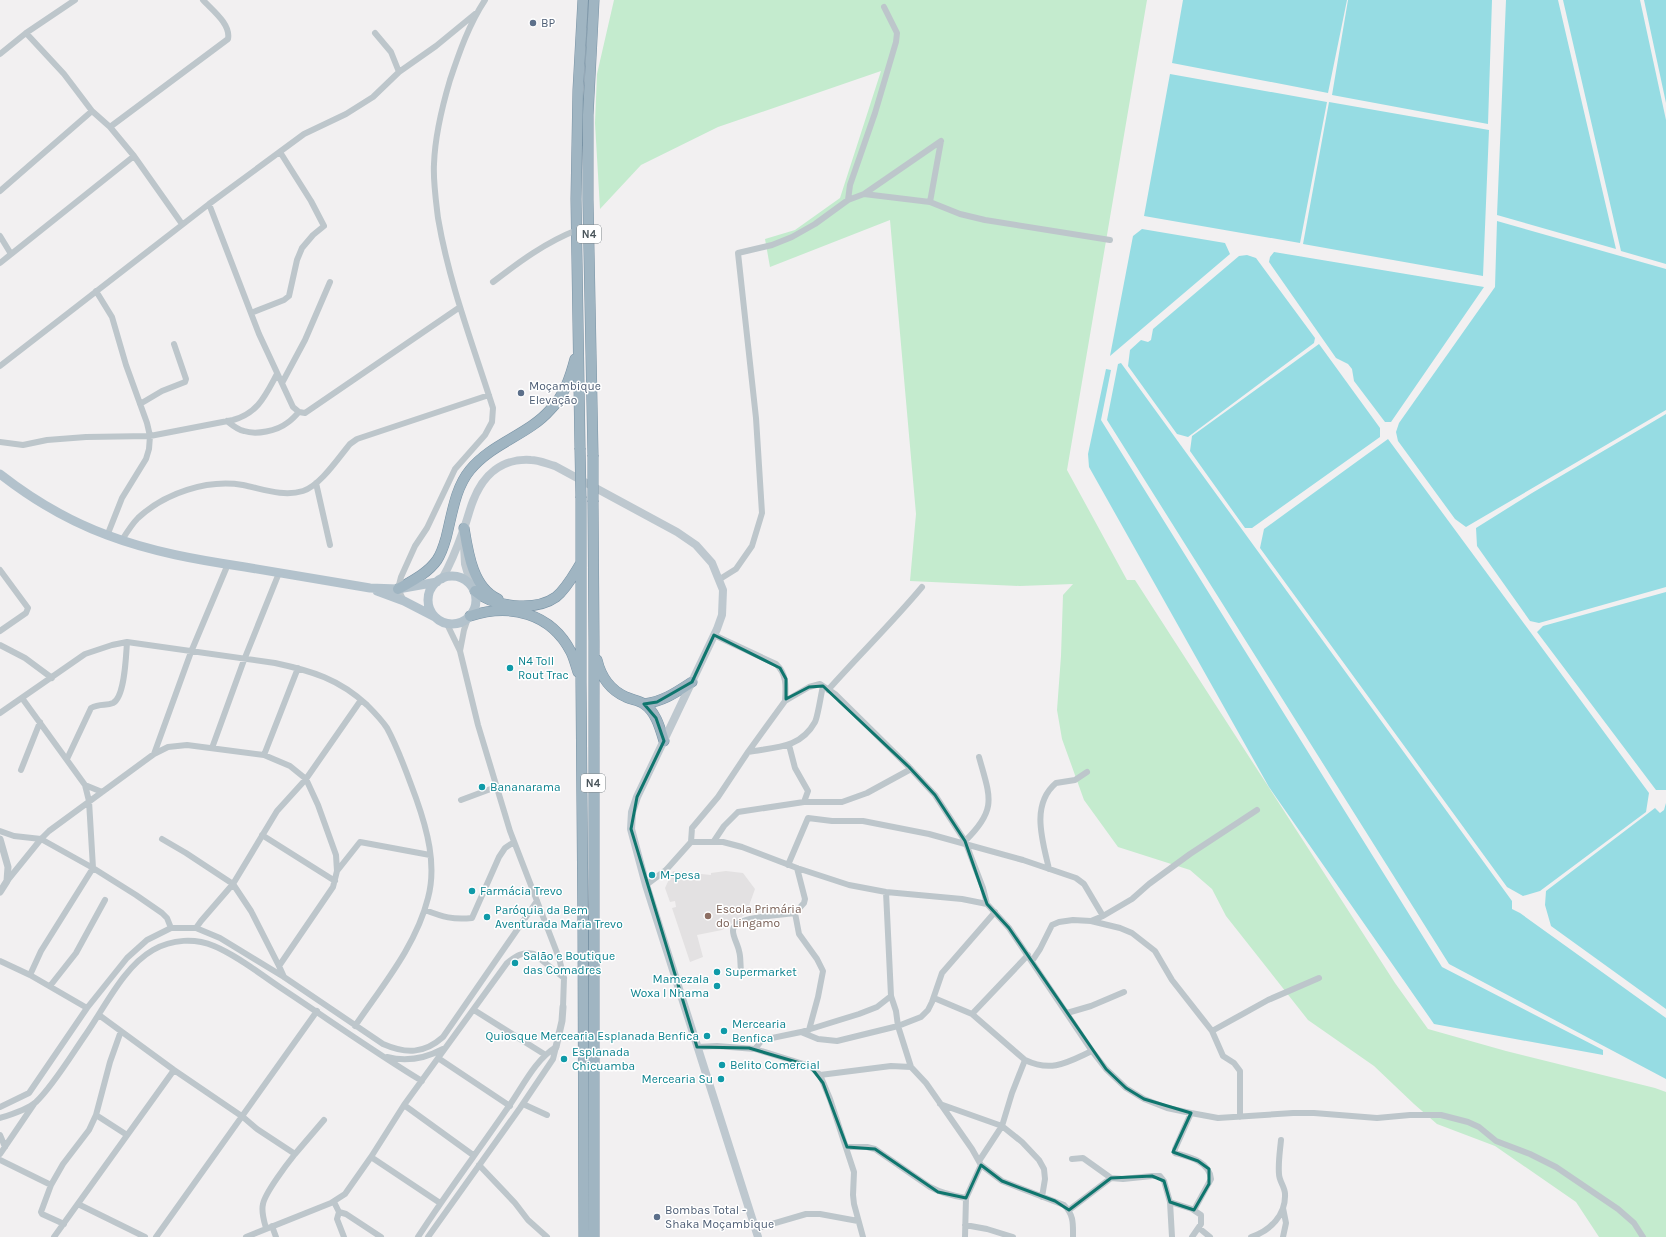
<svg xmlns="http://www.w3.org/2000/svg" width="1666" height="1237" font-family="Karla,sans-serif">
<style>
.education{fill:#e3e1e2}
.green{fill:#c4ebce}
.water{fill:#96dce3}
.lines{fill:none;stroke-linecap:round;stroke-linejoin:round}
.trunk-casing{stroke:#7993a5;stroke-width:11}
.minor{stroke:#bdc6cb;stroke-width:6}
.tertiary{stroke:#bdc6cb;stroke-width:7}
.secondary{stroke:#bec8cf;stroke-width:8}
.primary{stroke:#b3c2cc;stroke-width:9}
.trunk{stroke:#a0b5c2;stroke-width:10}
.trunk-bridge-casing{stroke:#7993a5;stroke-width:11;stroke-linecap:butt}
.trunk-bridge{stroke:#a0b5c2;stroke-width:10}
.marked{fill:none;stroke:#0f766e;stroke-width:3;stroke-linejoin:round}
.service-dot{fill:#5c6f8a;stroke:#fff;stroke-width:1.5}
.culture-dot{fill:#0f9aa8;stroke:#fff;stroke-width:1.5}
.education-dot{fill:#8d6e63;stroke:#fff;stroke-width:1.5}
.labels{text-anchor:middle;dominant-baseline:central;stroke-width:3;stroke-linejoin:round;paint-order:stroke}
.shield{fill:#fff;stroke:#80888c;stroke-width:1}
.shield-label{font-size:11px;font-weight:bold;fill:#4a555b}
.service-label{font-size:12px;fill:#4e5e75;stroke:#fff;text-anchor:start}
.culture-label{font-size:12px;fill:#0d838f;stroke:#fff;text-anchor:start}
.education-label{font-size:12px;fill:#785e54;stroke:#fff;text-anchor:start}
</style>
<rect width="100%" height="100%" fill="#f2f0f1"/>
<path class="education" d="M673 871 711 875V873L726 871 743 873 755 889 746 914 722 930 697 935 703 957 690 962 672 908 676 907 675 901 670 902 665 888Z"/>
<path class="green" d="M614 0H1147L1067 470 1127 580H1135L1395 983 1428 1029 1506 1051 1655 1088 1666 1092V1237H1599L1576 1202 1495 1146 1437 1124 1414 1104 1374 1066 1308 1020 1226 916 1212 889 1190 870 1118 847 1084 800 1062 739 1057 710 1061 656 1063 595 1073 584 1020 586 910 581 916 514 890 220 770 267 765 239 795 230 840 198 881 71 718 127 641 165 600 209 595 123 597 74Z"/>
<path class="water" d="M1183 0H1347L1328 93 1172 63Z
M1348 0H1492L1488 124 1332 95Z
M1506 0H1558L1616 249 1497 215Z
M1563 0H1640L1666 120V264L1621 251Z
M1644 0H1666V103Z
M1170 74 1327 102 1300 243 1144 216Z
M1329 102 1489 130 1483 276 1303 244Z
M1497 221 1666 269V410L1466 527 1455 519 1398 441 1396 432 1399 423 1495 287Z
M1142 229 1225 243 1230 254 1110 356 1133 236Z
M1274 252 1484 287 1391 422H1385L1354 381 1352 369 1348 364 1336 358 1269 262 1270 257Z
M1247 255 1256 258 1315 338 1314 343 1188 437 1177 434 1128 366 1130 350 1141 340 1148 342 1151 340 1153 329 1239 256Z
M1319 344 1380 428V437L1252 528H1245L1190 451 1192 436Z
M1121 363 1512 901V909L1520 913 1666 1018V1079L1449 964 1107 420 1118 364Z
M1106 369 1111 370 1101 420 1442 967 1603 1050V1055L1434 1024 1269 787 1089 467 1088 454Z
M1666 414V587L1539 623 1530 621 1477 546 1476 528 1532 493Z
M1388 439 1649 793 1646 812 1540 891 1523 896 1507 887 1260 548 1264 529Z
M1666 592V790H1656L1537 632 1543 626Z
M1666 803V1009L1551 926 1545 905 1546 891 1655 808 1660 813 1664 810Z"/>
<g class="lines">
<defs>
<path id="trunk" d="M580 448 576 199 578 90 583 0
M593 455 588 200V115L594 0
M581 498V682L583 926 584 1237
M593 502 594 641V1237
M464 528C468 553 473 588 498 599
M398 589C412 581 428 573 437 560 441 554 444 545 446 538 452 515 455 488 470 470 492 443 528 435 550 410 564 396 570 378 575 359
M475 591C493 607 535 612 556 597 567 588 574 574 581 563
M470 616C510 603 551 613 571 652 574 658 576 666 578 672
M597 660C601 677 610 690 626 697 632 700 639 700 644 704 656 712 660 728 664 741
M644 704C664 701 675 693 692 682"/>
</defs>
<use href="#trunk" class="trunk-casing"/>
<path class="minor" d="M26 33 64 74 92 111 110 127 134 156 182 224
M375 33 391 52 399 72
M0 54 26 33 75 0
M110 127 228 39C231 24 212 10 203 0
M0 191 92 111
M864 194 941 141
M848 200 850 185 875 113 896 42 897 33 884 7
M930 202 941 141
M209 204 259 334 293 407 299 412 305 413 460 307
M0 236 11 254
M0 263 134 156
M493 282C519 262 546 242 577 230
M96 291 112 317 126 365 147 423 150 436 149 449 146 459 122 498 107 536
M251 313 284 300 289 296 297 260 302 248 313 235 324 226 311 201 280 152
M0 366 209 204 304 134 346 114 373 97 399 72 436 46 475 14
M282 383 305 340 330 282
M140 404 162 391 185 382 186 379 174 344
M227 421C232 425 238 430 244 431 256 435 277 431 287 423 292 420 295 416 299 412
M0 442 23 445 47 440 86 437 150 436 233 420C258 413 265 396 277 374
M316 483 330 545
M122 540C127 532 132 524 138 518 165 493 207 479 243 485 263 489 283 497 303 491 320 486 339 457 350 444L357 439 489 395
M0 570 28 608 26 613 0 631
M720 579 736 569 752 546 762 513 756 418 738 253 772 245 792 237 815 224 848 200 864 194 930 202 960 214 985 220 1110 240
M404 601 398 589 401 577 415 546 427 528 455 469 485 435 492 422 493 408C473 345 449 283 438 218 436 201 433 181 434 164 435 135 442 107 450 80 459 53 469 24 485 0
M447 624 460 651 478 725 510 831 559 958 564 978 563 1007
M714 635 776 664C787 674 786 687 785 701
M0 645 25 658 52 678
M460 651 464 630 468 618
M828 690C859 655 892 623 922 587
M22 698 85 785 89 801 93 868 41 951 30 975
M0 713 85 654 112 645 127 642 275 663C312 671 339 679 367 705 374 712 381 719 387 728 399 750 407 774 416 798 427 829 437 865 428 898 416 946 382 986 355 1026
M789 745 795 768 808 791 804 802
M212 748 244 660 279 573
M748 752C775 747 800 749 815 722 818 716 821 694 823 686
M154 754 191 652 228 564
M264 755 298 668
M67 759 91 708C100 703 106 706 113 703 125 697 126 655 127 642
M21 770 40 722
M85 785 102 792
M461 800 496 787
M0 831 14 836 41 839 93 868 136 895 162 913 167 918 171 928
M262 835 335 881
M162 839 186 853 233 884 251 911 279 966
M714 841 724 826 738 812 804 802H842L867 793 911 769
M965 841C998 809 990 797 979 757
M691 842H723L742 847 797 868 849 885 886 892 962 899 987 904 1009 928 1092 1051 1106 1069 1126 1088 1144 1099 1167 1108 1191 1113 1218 1118 1293 1113H1314L1377 1118 1410 1115H1441L1468 1122 1479 1127 1496 1141 1530 1154 1556 1167 1618 1209 1634 1223 1643 1237
M788 865 808 818 832 821H863L929 834 1023 860 1076 878 1084 884 1103 916
M1049 869C1043 842 1030 805 1056 783L1075 780 1087 772
M337 871 360 842 430 855
M7 881 41 839 49 831 154 754 168 747 187 745 264 755 290 766 306 779 318 805 336 855 337 871 333 887 279 966 284 977
M646 885 666 870 691 842 692 828 718 797 748 752 785 701 809 687 820 684 835 694 909 767 935 795 965 841 983 888 987 904
M886 892 891 996 896 1011 898 1026 911 1067
M425 910C443 917 453 920 472 918L499 857 505 848 514 842
M795 913 799 934 817 959 823 971 818 997 809 1030
M1091 921 1120 928 1132 933 1155 951 1172 980 1212 1031 1223 1056 1234 1063 1240 1071V1117
M196 928 201 921 233 884 277 811 306 779 361 700
M0 961 30 975 87 1008
M1032 961 1040 949 1052 925 1059 922 1073 920 1091 921 1103 916 1132 899 1149 884 1190 854 1257 810
M741 970C740 964 741 957 739 951 738 945 733 937 733 931 732 916 784 915 795 913L804 903 805 899 797 868
M50 986 76 953 105 900
M934 998 972 1014 1025 1060C1052 1073 1068 1062 1092 1051
M474 1010 544 1054
M1067 1013 1091 1006 1124 992
M972 1014 1028 955
M99 1015 174 1070 243 1117 257 1129 295 1154C287 1164 265 1193 263 1204 261 1212 264 1221 266 1228
M121 1031 110 1062 96 1115 127 1135
M1212 1031 1268 1000 1319 978
M801 1032 818 1039 837 1041 898 1026 921 1017 928 1010 932 1002 942 973 995 912
M697 1047 717 1046 755 1049 810 1066 820 1075 830 1099 854 1172 853 1195 854 1204 863 1237
M755 1049 762 1040 801 1032 859 1014 877 1007 891 996
M387 1057C406 1062 426 1058 443 1049
M438 1058 510 1106
M820 1075 891 1066 911 1067 926 1083 972 1149 981 1165 1002 1181 1064 1205C1074 1215 1073 1224 1073 1237
M523 1104 547 1115
M940 1104 1002 1126 1022 1142 1039 1160 1044 1169 1045 1179 1042 1197
M404 1105 473 1155
M0 1107 29 1093 87 1008 127 958 147 940 171 928H196L220 938 284 977 383 1044C406 1054 424 1054 443 1037L537 901
M1191 1113 1175 1149V1153C1189 1157 1209 1161 1211 1179L1194 1210
M0 1118C10 1115 28 1109 36 1102 52 1087 71 1056 84 1037 104 1009 123 967 153 950 172 939 195 938 214 946 238 956 260 974 281 988 328 1019 374 1052 422 1081
M0 1135 5 1147
M847 1147H867L875 1149 930 1187C941 1193 954 1196 966 1198L981 1165
M0 1154 34 1104
M295 1154 324 1120
M371 1157 440 1203
M1072 1159 1083 1158 1111 1178
M0 1160 51 1185 41 1212 42 1214 64 1224
M979 1161 1002 1126 1012 1093 1025 1060
M479 1165 515 1203 528 1220 547 1237
M51 1185 63 1164 89 1130 96 1115
M334 1202 339 1212 337 1219 344 1237
M1170 1202 1172 1237
M78 1204 145 1237
M1069 1210 1111 1178 1123 1179 1152 1176H1160L1164 1181 1170 1202 1192 1209 1201 1215V1224L1192 1237
M339 1212 346 1214 381 1237
M965 1225 987 1229 1013 1237
M272 1226 276 1237
M1199 1228 1210 1237
M755 1229 806 1214H820L858 1221
M54 1237 174 1070
M156 1237 317 1011
M246 1237 331 1203 345 1194 371 1157 404 1105 507 963C516 956 523 951 534 954L564 978
M418 1237C447 1192 479 1150 509 1106 523 1086 535 1060 556 1047
M428 1237 520 1108 553 1059 556 1047
M965 1237 966 1198
M1251 1237C1270 1231 1286 1215 1285 1194 1285 1187 1279 1181 1279 1174 1278 1163 1280 1151 1281 1140
M1283 1237 1286 1223 1283 1208"/>
<path class="tertiary" d="M0 839 8 867 7 881 0 892
M556 1047 562 1021 563 1007"/>
<path class="secondary" d="M464 545 465 564 471 585
M442 579C451 563 457 548 463 531 467 521 469 511 473 501 483 475 502 458 531 460 539 460 547 464 555 466L677 532 696 545 712 563 723 590 722 615 717 629 637 797 632 812 631 829 646 885 758 1237"/>
<path class="primary" d="M0 474C32 499 69 521 107 535 152 552 198 560 245 567 287 574 329 581 370 588L398 589 437 582
M428 600a24 24 0 1 1 48 0a24 24 0 1 1-48 0Z
M377 591 404 601 435 617"/>
<use href="#trunk" class="trunk"/>
<defs>
<path id="trunk-bridge" d="M580 448 581 498
M593 502V455"/>
</defs>
<use href="#trunk-bridge" class="trunk-bridge-casing"/>
<use href="#trunk-bridge" class="trunk-bridge"/>
</g>
<path class="marked" d="M714 635 780 668 786 679V699L809 687 823 686 909 767 935 795 965 841 987 904 1009 928 1106 1069 1126 1088 1144 1099 1191 1113 1173 1152 1198 1161 1209 1169V1184L1194 1210 1170 1202 1164 1181 1152 1176 1111 1178 1069 1210 1055 1201 1002 1181 981 1165 966 1198 938 1192 875 1149 847 1147 823 1083 810 1066 749 1048 697 1047 631 829 637 797 664 741 656 718 644 704 657 702 692 682Z"/>
<g class="service-dot">
<circle cx="533" cy="23" r="4"/>
<circle cx="521" cy="393" r="4"/>
<circle cx="657" cy="1217" r="4"/>
</g>
<g class="culture-dot">
<circle cx="510" cy="668" r="4"/>
<circle cx="482" cy="787" r="4"/>
<circle cx="652" cy="875" r="4"/>
<circle cx="472" cy="891" r="4"/>
<circle cx="487" cy="917" r="4"/>
<circle cx="515" cy="963" r="4"/>
<circle cx="717" cy="972" r="4"/>
<circle cx="717" cy="986" r="4"/>
<circle cx="724" cy="1031" r="4"/>
<circle cx="707" cy="1036" r="4"/>
<circle cx="564" cy="1059" r="4"/>
<circle cx="722" cy="1065" r="4"/>
<circle cx="721" cy="1079" r="4"/>
</g>
<circle class="education-dot" cx="708" cy="916" r="4"/>
<g class="labels">
<g class="shield">
<rect x="577" y="225" width="24" height="18" rx="3"/>
<rect x="581" y="774" width="24" height="18" rx="3"/>
</g>
<g class="shield-label">
<text x="589" y="234">N4</text>
<text x="593" y="783">N4</text>
</g>
<g class="service-label">
<text x="541" y="23">BP</text>
<text x="529" y="386">Moçambique<tspan x="529" dy="14">Elevação</tspan></text>
<text x="665" y="1210">Bombas Total -<tspan x="665" dy="14">Shaka Moçambique</tspan></text>
</g>
<g class="culture-label">
<text x="518" y="661">N4 Toll<tspan x="518" dy="14">Rout Trac</tspan></text>
<text x="490" y="787">Bananarama</text>
<text x="660" y="875">M-pesa</text>
<text x="480" y="891">Farmácia Trevo</text>
<text x="495" y="910">Paróquia da Bem<tspan x="495" dy="14">Aventurada Maria Trevo</tspan></text>
<text x="523" y="956">Salão e Boutique<tspan x="523" dy="14">das Comadres</tspan></text>
<text x="725" y="972">Supermarket</text>
<text x="709" y="979" text-anchor="end">Mamezala<tspan x="709" dy="14">Woxa I Nhama</tspan></text>
<text x="732" y="1024">Mercearia<tspan x="732" dy="14">Benfica</tspan></text>
<text x="699" y="1036" text-anchor="end">Quiosque Mercearia Esplanada Benfica</text>
<text x="572" y="1052">Esplanada<tspan x="572" dy="14">Chicuamba</tspan></text>
<text x="730" y="1065">Belito Comercial</text>
<text x="713" y="1079" text-anchor="end">Mercearia Su</text>
</g>
<g class="education-label">
<text x="716" y="909">Escola Primária<tspan x="716" dy="14">do Lingamo</tspan></text>
</g>
</g>
</svg>
